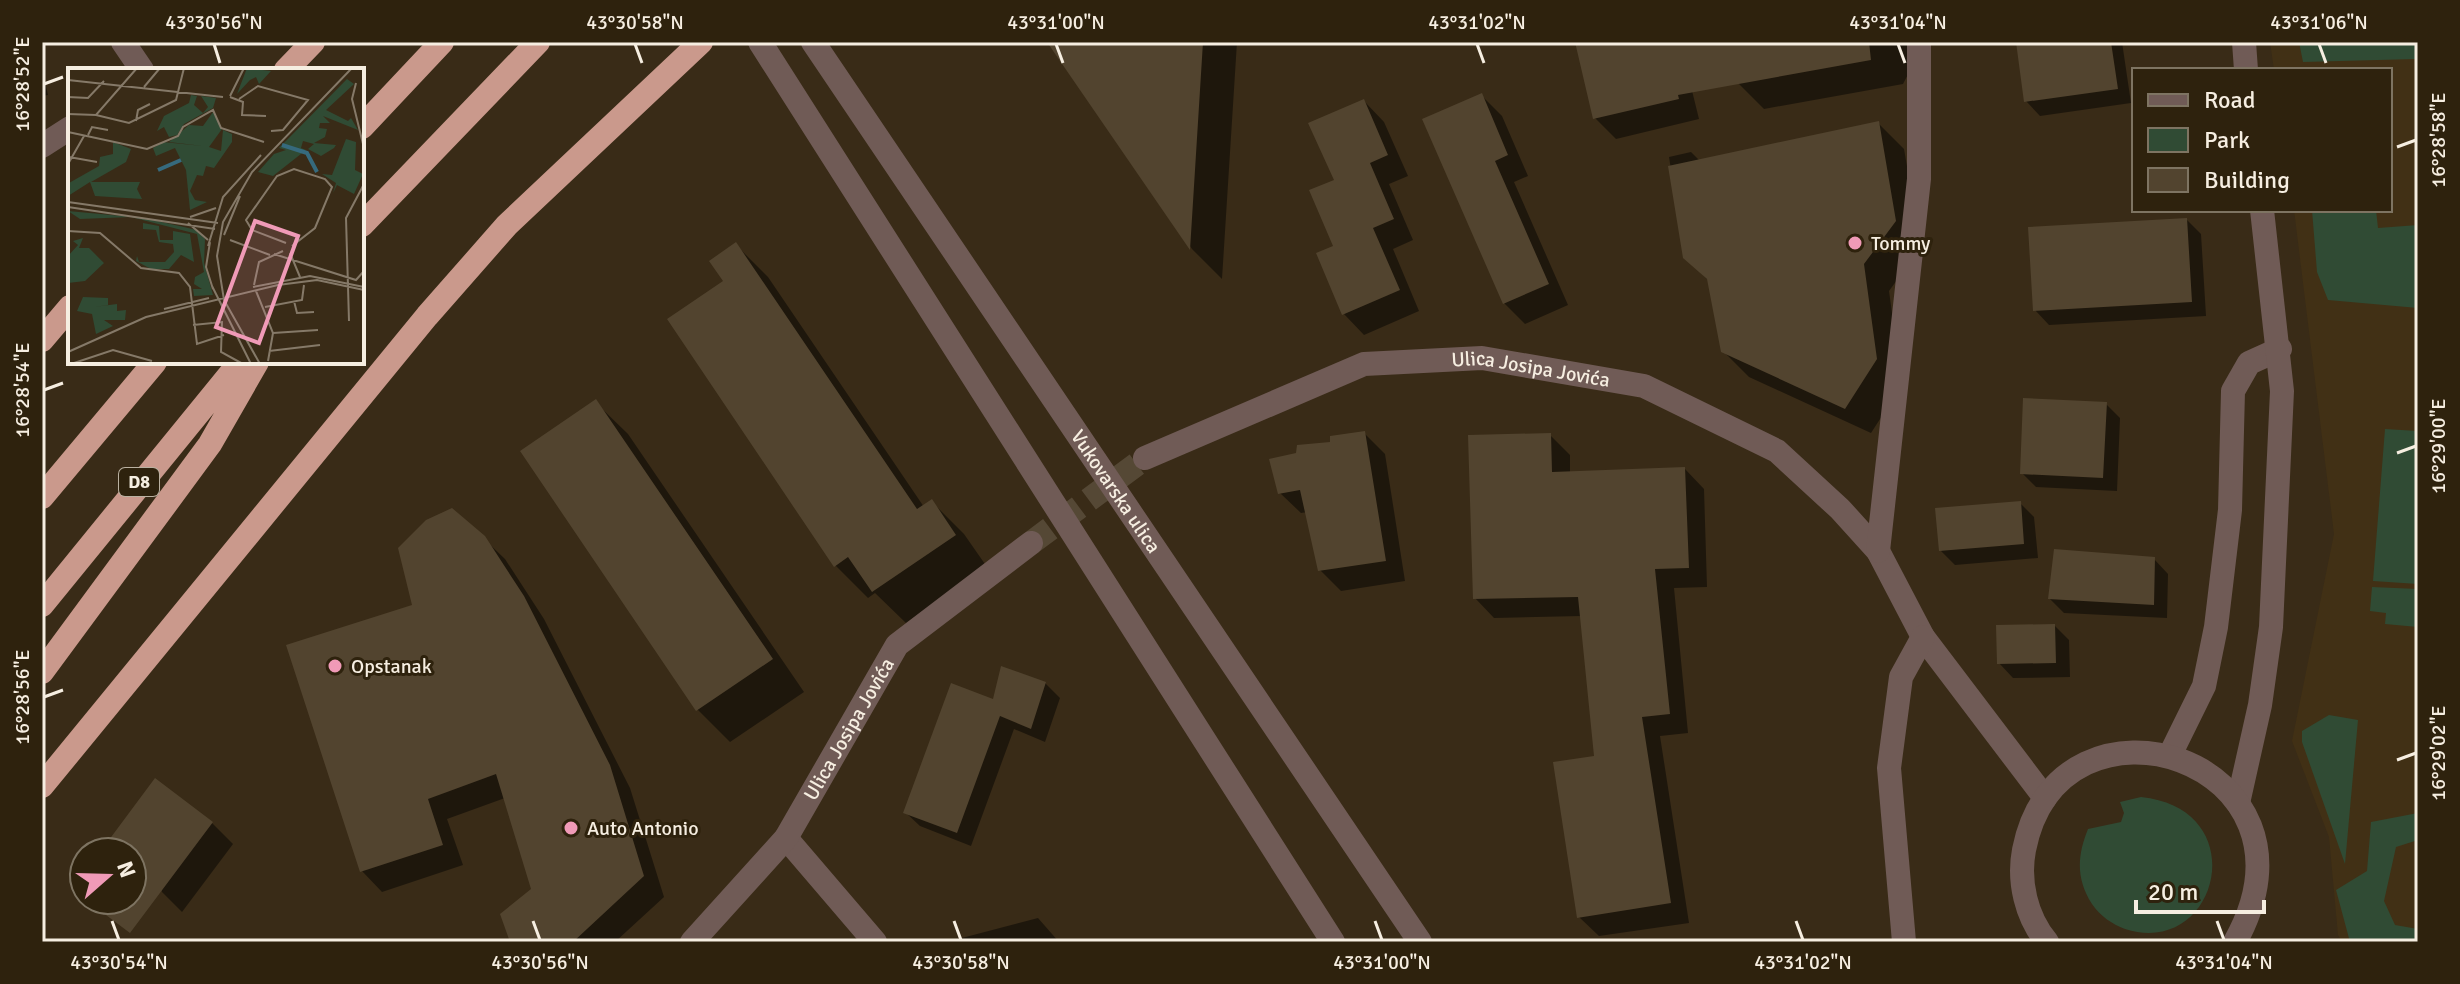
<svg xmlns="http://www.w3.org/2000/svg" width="2460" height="984" font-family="Signika,sans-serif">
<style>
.built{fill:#413015}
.green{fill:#304b34}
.shadow{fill:#0007}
.building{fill:#52442f}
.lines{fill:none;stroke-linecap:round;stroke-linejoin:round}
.minor-tunnel{stroke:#554835;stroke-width:24;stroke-dasharray:24 12;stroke-linecap:butt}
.minor{stroke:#705b56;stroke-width:24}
.highway{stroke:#ca998c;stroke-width:24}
.ticks{fill:none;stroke:#f6eee1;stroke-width:3}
.poi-dot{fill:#f09ab7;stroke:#2e220d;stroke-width:3}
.labels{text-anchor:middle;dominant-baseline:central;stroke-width:6;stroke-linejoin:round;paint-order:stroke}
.shield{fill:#2e220d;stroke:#bab1a1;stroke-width:2}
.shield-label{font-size:18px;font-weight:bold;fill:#f6eee1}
.poi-label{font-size:20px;fill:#f6eee1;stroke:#2e220d;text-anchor:start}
.street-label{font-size:20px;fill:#f6eee1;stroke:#2e220d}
.inset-river{fill:none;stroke:#366a7d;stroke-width:4}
.inset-road{fill:none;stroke:#857968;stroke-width:2}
.view{fill:#f09ab7;fill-opacity:0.15;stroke:#f09ab7;stroke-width:4}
.inset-edge{fill:none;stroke:#f6eee1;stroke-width:4}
.neatline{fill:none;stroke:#f6eee1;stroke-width:3}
.ticks-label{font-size:20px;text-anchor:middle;fill:#f6eee1}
</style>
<rect width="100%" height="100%" fill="#392b17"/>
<path class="built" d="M2270 42H2418V942H2342L2338 935 2329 837 2292 741 2334 534 2294 210H2390V70H2274Z"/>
<path class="green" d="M2299 42H2418L2415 59 2303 62Z
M2312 210H2376L2378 228 2418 225V308L2328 300 2317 272Z
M2385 429 2418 431V584L2373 581Z
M2372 587 2418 589V627L2385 624 2386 613 2370 611Z
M2329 715 2358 720 2345 864 2302 742V731Z
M2141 797C2256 809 2218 959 2125 929 2112 924 2100 916 2092 904 2076 879 2077 856 2088 829L2121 822 2124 813 2120 802Z
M2418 813V840L2396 847 2384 901 2395 925 2418 929V942H2350L2336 890 2367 871 2371 822Z"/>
<path class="shadow" d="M1049 42H1237L1222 279 1192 249Z
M1577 42H1680L1699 119 1616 139 1595 118Z
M1731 42H1915L1917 57 1903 84 1764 109 1738 83Z
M2018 42H2122L2131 103 2040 116 2026 101Z
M42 70 48 95 42 96Z
M1481 95 1502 116 1528 176 1514 182 1568 305 1525 324 1504 303Z
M1364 101 1384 122 1408 176 1389 184 1413 240 1393 249 1419 311 1364 335 1344 314 1336 247V181Z
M1878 123 1904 149 1921 247 1889 291 1902 385 1871 433 1749 377 1723 351 1709 281 1685 257 1669 157 1691 152 1717 178Z
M2187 220 2201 234 2206 316 2049 325 2035 310Z
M736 245 768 277 924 507 932 502 964 534 987 567 906 623 875 593 868 598 836 566 726 282Z
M595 402 628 434 804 692 730 742 698 710 522 451Z
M2106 404 2120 418 2117 491 2036 487 2022 473Z
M1364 433 1385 454 1405 581 1341 591 1320 570 1307 512 1301 513 1280 493 1298 455Z
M1550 435 1570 455V474L1685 469 1704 489 1707 587 1674 588 1688 733 1660 736 1689 923 1599 936 1579 917 1597 758 1582 616 1494 618 1475 598Z
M2020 503 2034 517 2038 558 1955 565 1941 551Z
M483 538 505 559 544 619 630 788 664 897 615 942H512L534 890 505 798 447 819 463 865 382 892 362 871 414 606Z
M2154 559 2168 574 2167 618 2064 613 2050 599Z
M2055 626 2069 640 2070 677 2013 678 1999 663Z
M1045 683 1060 698 1045 742 1014 729 971 846 920 826 905 812 994 702Z
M139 802 212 823 233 844 182 912 162 892Z
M1038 918 1059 942H959L958 939Z"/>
<path class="building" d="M1047 42H1203L1190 250Z
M1575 42H1869L1871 60 1678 95 1679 99 1593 119Z
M2016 42H2111L2118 89 2024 102Z
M1482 93 1508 155 1495 161 1549 284 1503 304 1422 119Z
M1364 99 1388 155 1370 163 1394 219 1373 228 1400 290 1342 315 1316 253 1333 246 1309 190 1334 180 1308 123Z
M1879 121 1896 221 1864 264 1877 359 1845 409 1721 352 1707 279 1683 258 1668 166Z
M2187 218 2192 302 2033 311 2028 227Z
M736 242 917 509 932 499 956 535 872 592 848 557 834 567 667 319 723 281 709 261Z
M2023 398 2107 402 2103 478 2020 474Z
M596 399 773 659 696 711 520 451Z
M1365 431 1386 561 1318 571 1300 490 1278 494 1269 459 1296 453 1297 445 1330 442V436Z
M1551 433 1552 472 1685 467 1689 568 1655 569 1670 714 1642 717 1671 903 1577 918 1553 762 1594 756 1578 597 1473 599 1468 435Z
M2021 501 2024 544 1939 551 1935 508Z
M452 508 485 536 524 596 610 765 644 876 573 942H510L500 914 531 889 496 774 428 799 443 845 360 872 286 645 412 605 398 548 426 520Z
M2054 549 2155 557 2154 605 2048 599Z
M2055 624 2056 663 1997 664 1996 625Z
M1001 666 1046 682 1031 729 1000 716 957 833 903 813 951 683 993 699Z
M155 778 213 822 130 933 86 900H132V852H100Z
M84 873V898L72 889Z"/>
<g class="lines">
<path class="minor-tunnel" d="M1031 543 1145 458"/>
<g class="minor">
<path d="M123 42 142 70"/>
<path d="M760 42 1333 942"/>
<path id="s1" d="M813 42 1420 942"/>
<path d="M2244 42 2246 70"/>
<path d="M42 146 70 128"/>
<path id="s2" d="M1145 458 1364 364 1482 358 1644 386 1777 451 1840 509 1878 551 1923 637 2045 798"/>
<path d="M1878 551 1919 179V42"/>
<path d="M2170 755 2204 686 2216 627 2230 510 2233 391 2249 363 2280 349"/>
<path d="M2238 803 2260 705 2271 627 2282 391 2262 210"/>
<path d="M786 838 875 942"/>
<path id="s3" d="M692 942 786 838 897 645 1031 543"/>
<path d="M1904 942 1889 768 1901 677 1923 637"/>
<path d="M2047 942C2026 917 2018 881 2024 850 2059 671 2337 760 2235 942"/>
</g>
<path class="highway" d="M286 70 313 42
M362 127 442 42
M362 225 538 42
M42 340 70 307
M42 497 155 362
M42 605 240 362
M42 672 210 444 257 362
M42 786 427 316 507 225 701 42"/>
</g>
<path class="ticks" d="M214 44 220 63M635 44 642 63M1056 44 1063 63M1477 44 1484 63M1898 44 1905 63M2319 44 2326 63M44 84 63 77M2397 147 2416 140M44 390 63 383M2397 453 2416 446M44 697 63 690M2397 760 2416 753M112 921 119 940M533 921 540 940M954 921 961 940M1375 921 1382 940M1796 921 1803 940M2217 921 2224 940"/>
<g class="poi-dot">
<circle cx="1855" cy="243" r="8"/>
<circle cx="335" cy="666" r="8"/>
<circle cx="571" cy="828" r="8"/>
</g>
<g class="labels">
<rect class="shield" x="119" y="468" width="40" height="28" rx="6"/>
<g class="shield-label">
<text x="139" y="482">D8</text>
</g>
<g class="poi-label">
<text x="1871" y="243">Tommy</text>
<text x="351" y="666">Opstanak</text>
<text x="587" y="828">Auto Antonio</text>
</g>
<g class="street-label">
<text stroke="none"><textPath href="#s2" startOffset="406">Ulica Josipa Jovića</textPath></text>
<text stroke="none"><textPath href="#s1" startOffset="542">Vukovarska ulica</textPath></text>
<text stroke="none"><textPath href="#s3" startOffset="266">Ulica Josipa Jovića</textPath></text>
</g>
</g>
<g transform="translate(68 68)">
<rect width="296" height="296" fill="#392b17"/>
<path d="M179 0 203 3 191 16 188 9 182 12 169 26ZM279 11 286 16 258 42 280 53 283 50 290 62 255 48 262 55H252L251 60 259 61 257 69 246 75 268 77 266 80 253 88 240 81 246 76 235 73 233 80 238 82 205 108 190 104 206 86 218 82 211 80ZM123 27 129 28 126 37 135 45 140 39 133 28 148 30 145 40 116 56 109 67 101 69 96 59 89 63 96 48 121 35ZM145 44 154 61 141 79 153 83 155 62 164 66V74L146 100 138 98 135 108 129 107 122 123 127 132 139 134 122 142 118 102 107 80 88 88 85 80 95 74 135 78 101 74 121 57 135 58ZM278 71 288 74 287 102 295 106 286 126 269 117 265 125 268 115 254 106 264 107ZM45 74 63 81 58 94 23 114H72L69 121 74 131 27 128 22 114 0 128 1 115 31 98 32 89 45 86ZM0 143 76 150 129 162 137 171 136 195 145 227 126 228 125 221H134L126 216 127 209 136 204 129 166 63 149 12 151ZM75 155 91 158 92 172H105V163L122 166 126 194 113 187 101 201H83L68 193 69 188 71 194H97L106 184 105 176 91 174 88 162 75 161ZM15 170 11 180H21L36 195 17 213 0 215V188L10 177 5 173ZM15 229 40 230V237L26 239 49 236V243L58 242 57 252H36L45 258 28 266 24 246 9 243Z" fill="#304b34"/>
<path class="inset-river" d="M214 77 239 85 249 104M90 102 113 92"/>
<path class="inset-road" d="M0 12 155 29M288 15 284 31 296 80M76 19 92 0M162 28 176 0M0 29 20 30 36 13M162 29 175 34 174 47 198 48M171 31 190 18 240 32 215 62 203 63M0 46 28 47 69 0M28 47 61 55 108 32 116 0M68 53 70 42 82 36M0 64 79 81 110 68 115 59 145 42 153 60 196 74M20 67 24 59 40 62M1 89 29 94M0 96 16 68M0 134 150 155M0 139 147 161M122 149 148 140M120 155 140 172M0 163 32 165 73 200 111 205 122 219 129 276 156 267M156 167 172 128M162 172 202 187M142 174 138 199 145 221M218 175 184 162 178 152 209 108 226 101 257 111 264 119 247 160 224 178M140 178 155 129 193 87M222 185 232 209M206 186 288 212 296 203M186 217 191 194 215 183M144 218 183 296M185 219 242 208 296 219M188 223 205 265 200 293M226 233 229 245 246 244M197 239 234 232 236 217M96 241 141 230M281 253 278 150 296 116M125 257 154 254 153 284 175 296M205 265 250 262M201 283 252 277M0 284 78 249 210 217 249 212 296 222M3 296 45 282 84 293M192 296 156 232 149 188 155 154 184 104 284 0"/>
<path class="view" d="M187 153 230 168 191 275 148 259Z"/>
<rect width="296" height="296" class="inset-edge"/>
</g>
<rect width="2460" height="984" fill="none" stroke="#2e220d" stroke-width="88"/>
<rect x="2132" y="68" width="260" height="144" fill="#2e220d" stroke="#7e7462" stroke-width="2"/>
<rect x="2148" y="94" width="40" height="12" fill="#705b56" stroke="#7e7462" stroke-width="2"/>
<text x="2204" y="108" font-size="24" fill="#f6eee1">Road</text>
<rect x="2148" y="128" width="40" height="24" fill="#304b34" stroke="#7e7462" stroke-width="2"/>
<text x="2204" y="148" font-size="24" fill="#f6eee1">Park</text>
<rect x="2148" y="168" width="40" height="24" fill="#52442f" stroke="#7e7462" stroke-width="2"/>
<text x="2204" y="188" font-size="24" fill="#f6eee1">Building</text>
<g transform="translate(108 876) rotate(70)"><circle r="38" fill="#2e220d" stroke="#7e7462" stroke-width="2"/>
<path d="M0-6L14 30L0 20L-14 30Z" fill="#f09ab7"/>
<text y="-12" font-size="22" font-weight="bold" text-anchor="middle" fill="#f6eee1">N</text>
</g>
<path d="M2136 900v12h128v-12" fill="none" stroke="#f6eee1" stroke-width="4"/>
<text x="2148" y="900" font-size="24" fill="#f6eee1" stroke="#2e220d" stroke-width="6" paint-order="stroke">20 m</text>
<rect x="44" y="44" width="2372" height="896" class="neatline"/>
<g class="ticks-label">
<text x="214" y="29">43°30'56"N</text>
<text x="635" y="29">43°30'58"N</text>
<text x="1056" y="29">43°31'00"N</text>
<text x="1477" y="29">43°31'02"N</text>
<text x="1898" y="29">43°31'04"N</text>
<text x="2319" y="29">43°31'06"N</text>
<text transform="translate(22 84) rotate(-90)" y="7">16°28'52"E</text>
<text transform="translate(2438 140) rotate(-90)" y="7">16°28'58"E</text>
<text transform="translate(22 390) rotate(-90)" y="7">16°28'54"E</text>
<text transform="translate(2438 446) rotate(-90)" y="7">16°29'00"E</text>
<text transform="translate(22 697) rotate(-90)" y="7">16°28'56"E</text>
<text transform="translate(2438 753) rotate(-90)" y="7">16°29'02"E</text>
<text x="119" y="969">43°30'54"N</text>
<text x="540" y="969">43°30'56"N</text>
<text x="961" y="969">43°30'58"N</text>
<text x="1382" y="969">43°31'00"N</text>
<text x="1803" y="969">43°31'02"N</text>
<text x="2224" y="969">43°31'04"N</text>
</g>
</svg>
